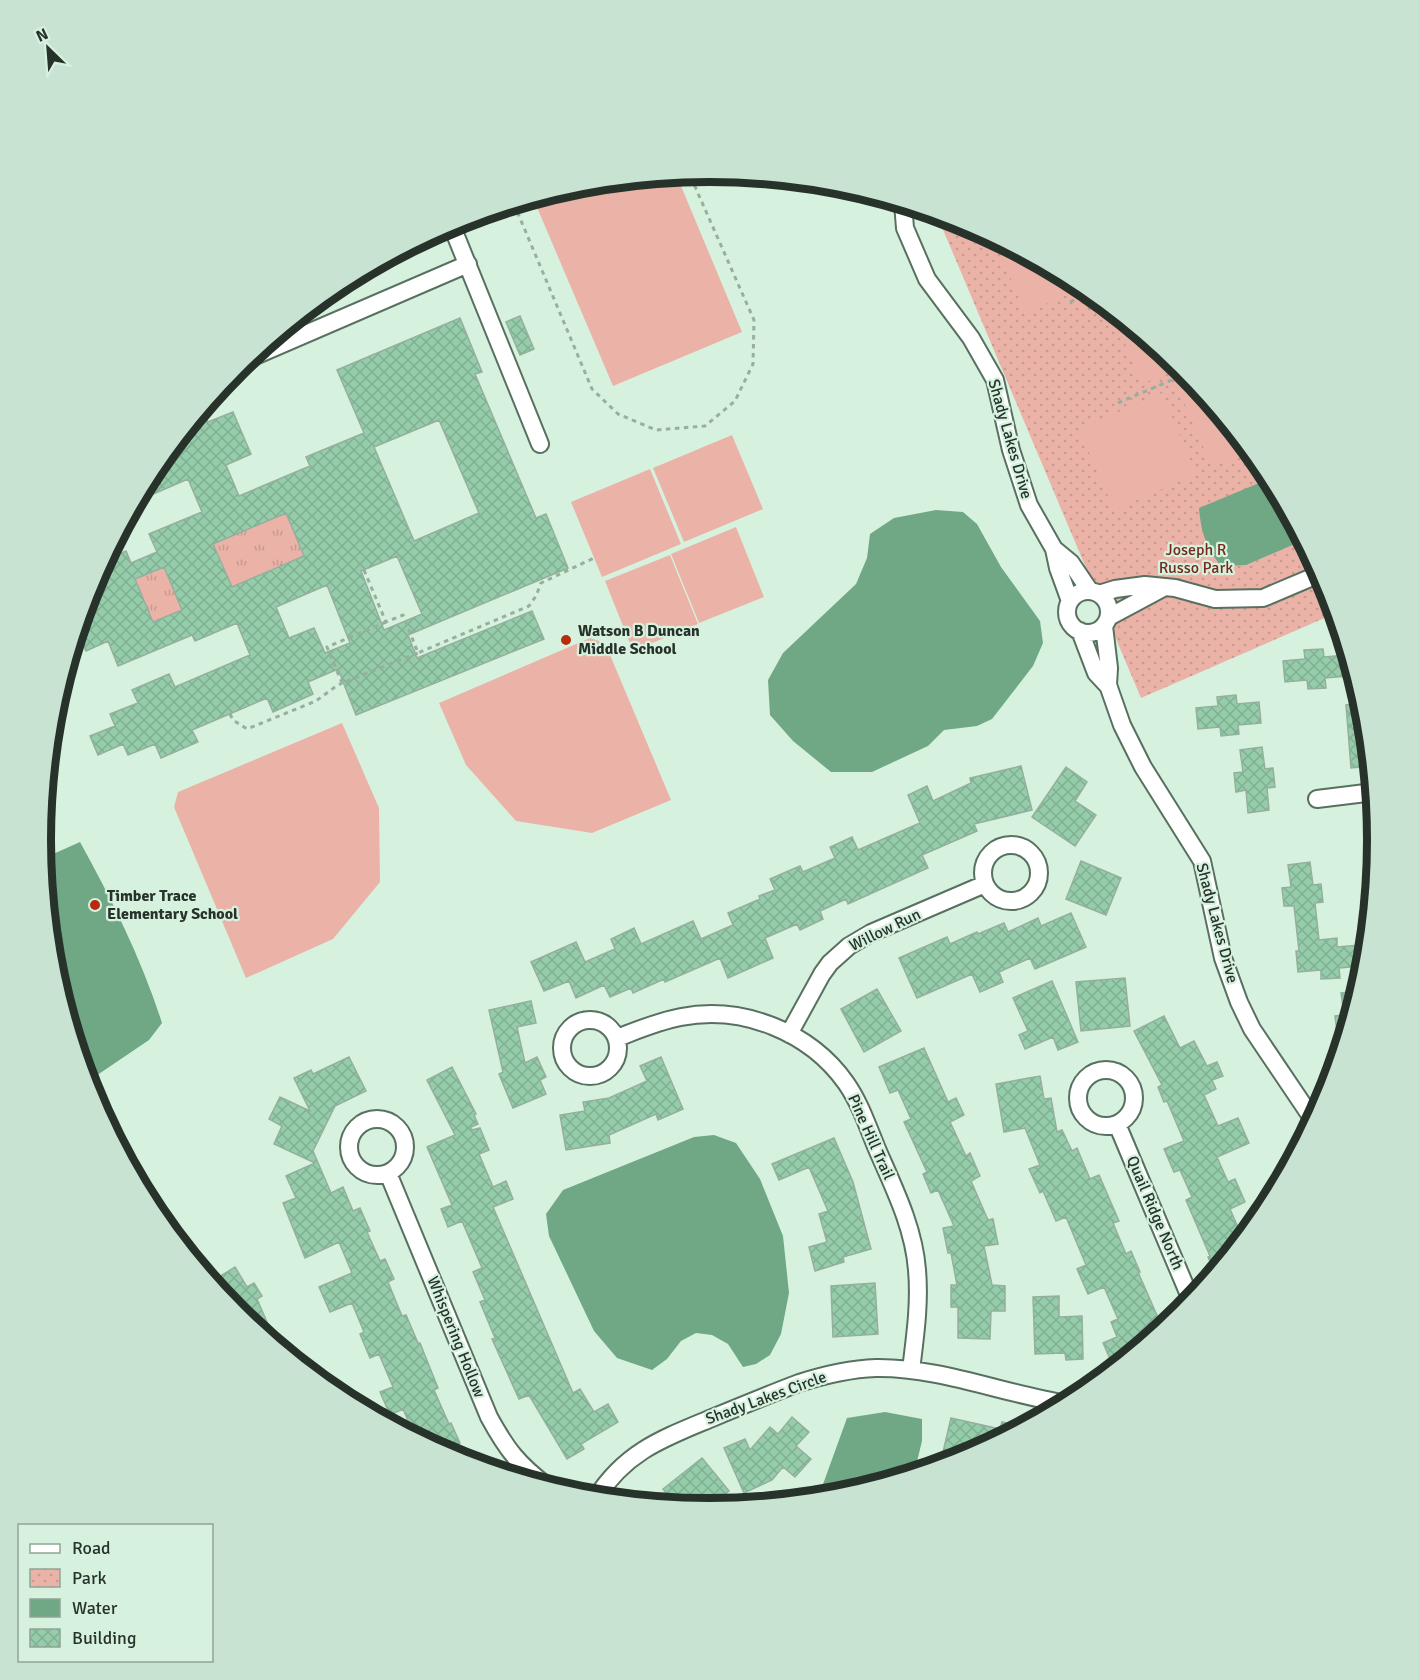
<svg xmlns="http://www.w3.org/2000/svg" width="1419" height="1680" font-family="Signika,sans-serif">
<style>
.grass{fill:url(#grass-tufts)}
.park{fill:url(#park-dots)}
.garden{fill:#ebb3a7}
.water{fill:#70a886}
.building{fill:url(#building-cross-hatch);stroke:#95af9e;stroke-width:1.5;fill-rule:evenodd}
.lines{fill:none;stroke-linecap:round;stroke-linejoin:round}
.minor-casing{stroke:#587060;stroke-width:20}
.path{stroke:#98ae9f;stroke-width:3;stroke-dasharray:4.5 4.5;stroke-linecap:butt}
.minor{stroke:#fff;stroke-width:16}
.poi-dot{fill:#b72b0e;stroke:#d6f2df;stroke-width:2}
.labels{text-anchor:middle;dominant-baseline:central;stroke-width:4.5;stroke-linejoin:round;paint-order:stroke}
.street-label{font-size:16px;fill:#27322b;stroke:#d6f2df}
.park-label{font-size:16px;fill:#73291b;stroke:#d6f2df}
.poi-label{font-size:16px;font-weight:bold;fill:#27322b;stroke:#d6f2df;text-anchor:start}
.rim{fill:none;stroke:#27322b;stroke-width:8}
</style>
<defs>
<pattern id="grass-tufts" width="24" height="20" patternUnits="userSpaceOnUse" patternTransform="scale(1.5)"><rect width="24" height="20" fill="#ebb3a7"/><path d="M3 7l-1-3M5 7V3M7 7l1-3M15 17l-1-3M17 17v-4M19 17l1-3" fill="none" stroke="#ca9a90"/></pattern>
<pattern id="park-dots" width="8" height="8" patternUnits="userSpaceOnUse" patternTransform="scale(1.5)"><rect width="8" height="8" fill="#ebb3a7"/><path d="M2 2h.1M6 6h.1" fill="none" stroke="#ca9a90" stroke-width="1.8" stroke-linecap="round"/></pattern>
<pattern id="building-cross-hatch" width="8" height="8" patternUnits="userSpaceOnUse" patternTransform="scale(1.5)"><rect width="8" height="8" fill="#95cdaa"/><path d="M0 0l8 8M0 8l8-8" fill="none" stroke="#80b092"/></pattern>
</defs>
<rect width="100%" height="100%" fill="#d6f2df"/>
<path class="grass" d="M286 513 304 556 208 597 190 554Z
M164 567 182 610 153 622 135 579Z"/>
<path class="park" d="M936 213 966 222 1081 284 1183 367 1266 469 1328 584 1336 613 1141 698Z"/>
<path class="garden" d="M676 174 742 332 613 386 533 198 579 184Z
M993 236 1081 284 1085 287 1025 313Z
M1109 306 1182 366 1142 384Z
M1193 379 1251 450 1212 467 1177 386Z
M1162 393 1196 474 1114 510 1079 429Z
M732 435 763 509 684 542 653 468Z
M650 469 681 544 602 577 571 502Z
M736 527 764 597 699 623 671 554Z
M670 555 698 624 633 651 605 581Z
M590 638 605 643 671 800 592 833 516 821 466 765 439 703Z
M342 723 379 808 380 882 333 939 246 978 174 807 178 792Z"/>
<path class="water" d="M1271 478 1304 540 1246 565 1221 566C1206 547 1201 532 1199 508Z
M936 510 963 512 977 524 1001 567 1040 621 1043 643 1033 666 992 719 977 726 944 730 928 746 872 772H831L793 741 770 715 768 680 783 653 856 584 867 558 870 534 894 518Z
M80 842C112 900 142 960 162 1023L149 1040 87 1082 53 970 42 859Z
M714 1135 736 1143 760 1179 783 1236 789 1293 781 1334 770 1355 756 1364 743 1367 728 1344 712 1335 696 1333 681 1341 667 1359 652 1370 617 1358 594 1331 549 1236 546 1214 563 1190 694 1137Z
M885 1412 922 1419V1441L914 1474 840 1496 818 1498 847 1418Z"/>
<path class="building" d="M520 316 534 349 520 355 506 322Z
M460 318 482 372 475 374 536 518 546 514 568 568 408 635 417 658 532 611 544 639 356 715 338 669 308 682 313 694 273 712 267 698 192 730 198 742 161 758 155 744 128 755 123 744 98 755 90 736 115 726 110 714 138 703 132 690 169 674 175 687 250 655 237 623 195 641 192 635 118 666 108 641 86 651 77 631 92 584 104 560 126 551 131 563 157 552 149 534 202 512 188 479 135 502 153 468 202 408 208 422 233 412 251 454 226 465 239 496 310 466 306 457 364 433 337 370ZM439 420 479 513 414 541 374 447ZM286 513 304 556 232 587 213 544ZM397 556 422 614 384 630 361 571ZM164 567 182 610 153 622 135 579ZM327 585 350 643 325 653 314 628 289 638 276 607Z
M1323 649 1324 657 1346 655 1348 676 1325 678 1326 688 1308 689 1307 680 1285 682 1283 661 1305 659 1304 650Z
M1236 695 1237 704 1259 702 1261 723 1238 725 1239 734 1221 736 1220 727 1198 729 1196 708 1218 706 1217 697Z
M1364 703 1366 710 1371 766 1351 768 1346 705Z
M1262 747 1265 769 1273 768 1275 787 1267 788 1269 810 1248 813 1246 790 1236 792 1234 773 1243 772 1240 750Z
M1021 766 1032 810 974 824 977 831 922 855 928 868 848 904 846 899 820 911 823 919 800 930 797 924 765 938 773 958 728 978 720 958 665 982 664 979 633 993 631 988 610 997 604 985 576 998 569 981 544 991 531 962 576 942 585 962 615 949 611 939 634 928 641 944 693 921 701 939 733 925 728 913 760 899 759 896 775 890 770 879 800 866 803 872 835 858 830 847 852 837 858 850 920 823 908 795 927 786 933 801 971 783 970 778Z
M1066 767 1087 782 1075 801 1096 815 1075 846 1032 817Z
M1081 861 1121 878 1106 915 1066 899Z
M1310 862 1313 885 1321 884 1323 902 1315 903 1319 940 1337 938V947L1360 945 1361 966 1339 968 1340 978 1321 979V970L1298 972 1296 951H1299L1294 906H1284L1282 888 1291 887 1288 865Z
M1071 913 1086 947 1035 969 1030 958 999 972 1003 982 980 992 972 974 917 998 899 958 947 937 950 944 977 932 978 934 1004 923 1008 932 1038 918 1041 926Z
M1125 978 1130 1026 1081 1031 1076 982Z
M1052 981 1078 1042 1058 1050 1053 1037 1025 1049 1019 1035 1028 1031 1013 998Z
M877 989 901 1031 864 1052 841 1009Z
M1359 991 1350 1022 1340 1056 1335 1016 1344 1015 1341 993Z
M531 1001 536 1023 517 1027 525 1063 537 1057 546 1077 540 1080 546 1094 513 1108 499 1074 503 1072 489 1010Z
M1164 1016 1180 1048 1194 1041 1207 1066 1217 1062 1223 1076 1212 1080 1216 1089 1204 1095 1218 1126 1238 1118 1249 1143 1217 1157 1228 1182 1235 1179 1245 1202 1230 1209 1243 1239 1215 1273 1208 1257 1210 1256 1186 1200 1192 1197 1180 1170 1174 1172 1164 1149 1184 1141 1167 1101 1164 1102 1158 1087 1162 1085 1134 1031Z
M924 1048 948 1102 956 1098 964 1115 950 1122 966 1156 970 1153 980 1176 971 1181 988 1220 993 1219 998 1244 984 1246 992 1285 1005 1286V1311H991L990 1339 958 1338V1307H951V1285H957L951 1253H948L943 1228 954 1226 938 1190 931 1193 923 1174 927 1172 904 1122 911 1119 898 1090 890 1093 879 1067Z
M349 1057 366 1091 335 1106 313 1151 331 1193 343 1187 353 1211 360 1208 370 1231 367 1232 380 1261 385 1259 394 1279 388 1282 402 1316 406 1315 418 1343H420L438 1388 434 1390 449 1424 451 1423 460 1443 441 1451 415 1437 403 1409 390 1415 380 1392 393 1387 379 1354 370 1358 360 1334 364 1332 352 1303 330 1312 319 1287 352 1273 339 1242 305 1258 283 1203 296 1198 286 1176 315 1163 274 1144 282 1126 269 1119 280 1097 310 1111 294 1078 311 1070 313 1074Z
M661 1057 683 1109 658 1120 656 1114 609 1135 610 1143 566 1150 560 1115 585 1111 583 1102 609 1098 647 1081 640 1066Z
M452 1067 476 1114 474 1115 478 1124 471 1127 472 1130 480 1128 489 1150 479 1154 493 1187 506 1181 513 1199 493 1207 573 1393 580 1389 594 1412 608 1404 618 1422 581 1444 584 1449 567 1459 529 1395 519 1399 492 1339 495 1338 480 1302 485 1300 473 1272 482 1268 462 1221 448 1227 441 1209 452 1205 427 1147 455 1135 427 1080Z
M1040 1076 1044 1099 1051 1098 1057 1132 1062 1130 1072 1151 1077 1148 1090 1179 1099 1175 1119 1221 1113 1223 1126 1254 1131 1251 1140 1272H1138L1163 1329 1139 1349 1111 1361 1103 1343 1117 1337 1111 1322 1118 1319 1104 1287 1088 1294 1077 1269 1086 1265 1066 1217 1056 1221 1043 1191 1040 1193 1029 1169 1040 1165 1025 1128 1004 1132 996 1084Z
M834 1138 853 1182 871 1249 843 1257 844 1262 815 1271 809 1247 827 1242 819 1214 828 1211 809 1167 779 1180 772 1164Z
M235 1267 247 1287 254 1283 262 1296 257 1299 278 1347 236 1313 211 1282Z
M875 1283 878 1334 833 1337 831 1286Z
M1059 1296V1317L1082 1316 1083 1359 1066 1360 1065 1353 1035 1354 1033 1297Z
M792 1417 809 1432 796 1446 811 1459 795 1477 783 1467 772 1480 744 1493 724 1448 745 1439 750 1450 770 1427 778 1434Z
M951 1418 1000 1429 1002 1422 1024 1427 966 1458 943 1452Z
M702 1458 729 1491 707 1509 677 1506 663 1489Z"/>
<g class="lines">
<defs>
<path id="minor" d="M903 203 905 228 927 279 971 338 995 380 1011 450 1029 505 1054 549 1058 568 1070 601
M451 224 540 444
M243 361 468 264
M1054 549 1071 563 1090 591
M1067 612a21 21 0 1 1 42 0a21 21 0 1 1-42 0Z
M1099 594 1115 589 1145 585 1175 588 1215 599 1263 598 1322 573
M1109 617 1165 587
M1104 626 1109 668 1108 685 1122 725 1143 767 1202 861 1223 958 1239 1002 1252 1029 1310 1115 1313 1124
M1080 631 1096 673 1109 687
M1317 799 1374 792
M983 873a28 28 0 1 1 56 0a28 28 0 1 1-56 0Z
M562 1048a28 28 0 1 1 56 0a28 28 0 1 1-56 0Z
M789 1034 822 974 830 963 849 946 871 933 985 884
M617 1038C638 1030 659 1021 681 1017 743 1005 810 1032 846 1083 860 1103 868 1127 877 1149 894 1188 914 1228 917 1270 920 1304 915 1337 911 1370
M1078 1098a28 28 0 1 1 56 0a28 28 0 1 1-56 0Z
M349 1147a28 28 0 1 1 56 0a28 28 0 1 1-56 0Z
M1117 1124 1192 1302
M388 1173 489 1417C507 1450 518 1464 548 1487
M596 1498C626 1451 664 1438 712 1418 741 1406 770 1394 799 1383 824 1375 849 1369 876 1368 939 1367 1004 1394 1067 1404"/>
</defs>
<use href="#minor" class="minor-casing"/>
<path class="path" d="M514 204 592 389 618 414 656 430 705 426 735 401 753 364 754 320 689 173
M1070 302 1092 292
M1118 403 1188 373
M364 570 386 622 403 615 418 653 529 606 536 596 541 583 594 558
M386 622 327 647 342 683 418 653
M230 714 233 720 247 729 316 701 335 687 342 683"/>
<use href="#minor" class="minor"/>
</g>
<g class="poi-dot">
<circle cx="566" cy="640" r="6"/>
<circle cx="95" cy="905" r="6"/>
</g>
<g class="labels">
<g class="street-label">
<text transform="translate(1010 439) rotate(74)">Shady Lakes Drive</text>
<text transform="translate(1217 923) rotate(75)">Shady Lakes Drive</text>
<text transform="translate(885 930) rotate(-26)">Willow Run</text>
<text transform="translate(871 1137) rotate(66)">Pine Hill Trail</text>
<text transform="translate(1155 1213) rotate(67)">Quail Ridge North</text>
<text transform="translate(456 1337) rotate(68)">Whispering Hollow</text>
<text transform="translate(766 1398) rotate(-20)">Shady Lakes Circle</text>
</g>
<g class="park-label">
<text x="1196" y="550">Joseph R<tspan x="1196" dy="18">Russo Park</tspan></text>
</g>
<g class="poi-label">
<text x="578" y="631">Watson B Duncan<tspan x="578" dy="18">Middle School</tspan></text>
<text x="107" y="896">Timber Trace<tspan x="107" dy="18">Elementary School</tspan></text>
</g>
</g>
<path d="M0 0H1419V1680H0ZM51 840a658 658 0 1 1 1316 0a658 658 0 1 1-1316 0Z" fill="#c8e3d1" fill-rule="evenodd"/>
<path class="rim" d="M51 840a658 658 0 1 1 1316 0a658 658 0 1 1-1316 0Z"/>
<rect x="18" y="1524" width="195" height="138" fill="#d6f2df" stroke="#90a597" stroke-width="1.5"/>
<rect x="30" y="1544" width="30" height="9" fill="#ffffff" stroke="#90a597" stroke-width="1.5"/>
<text x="72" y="1554" font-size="18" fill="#27322b">Road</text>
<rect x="30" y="1569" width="30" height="18" fill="url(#park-dots)" stroke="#90a597" stroke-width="1.5"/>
<text x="72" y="1584" font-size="18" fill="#27322b">Park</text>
<rect x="30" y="1599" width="30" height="18" fill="#70a886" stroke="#90a597" stroke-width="1.5"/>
<text x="72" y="1614" font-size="18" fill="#27322b">Water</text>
<rect x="30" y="1629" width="30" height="18" fill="url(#building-cross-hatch)" stroke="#90a597" stroke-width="1.5"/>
<text x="72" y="1644" font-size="18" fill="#27322b">Building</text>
<g transform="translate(48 48) rotate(335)" stroke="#d6f2df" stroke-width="4.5" paint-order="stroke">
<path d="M0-4.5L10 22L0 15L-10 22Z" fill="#27322b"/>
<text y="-9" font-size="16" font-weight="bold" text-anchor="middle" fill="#27322b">N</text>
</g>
</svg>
